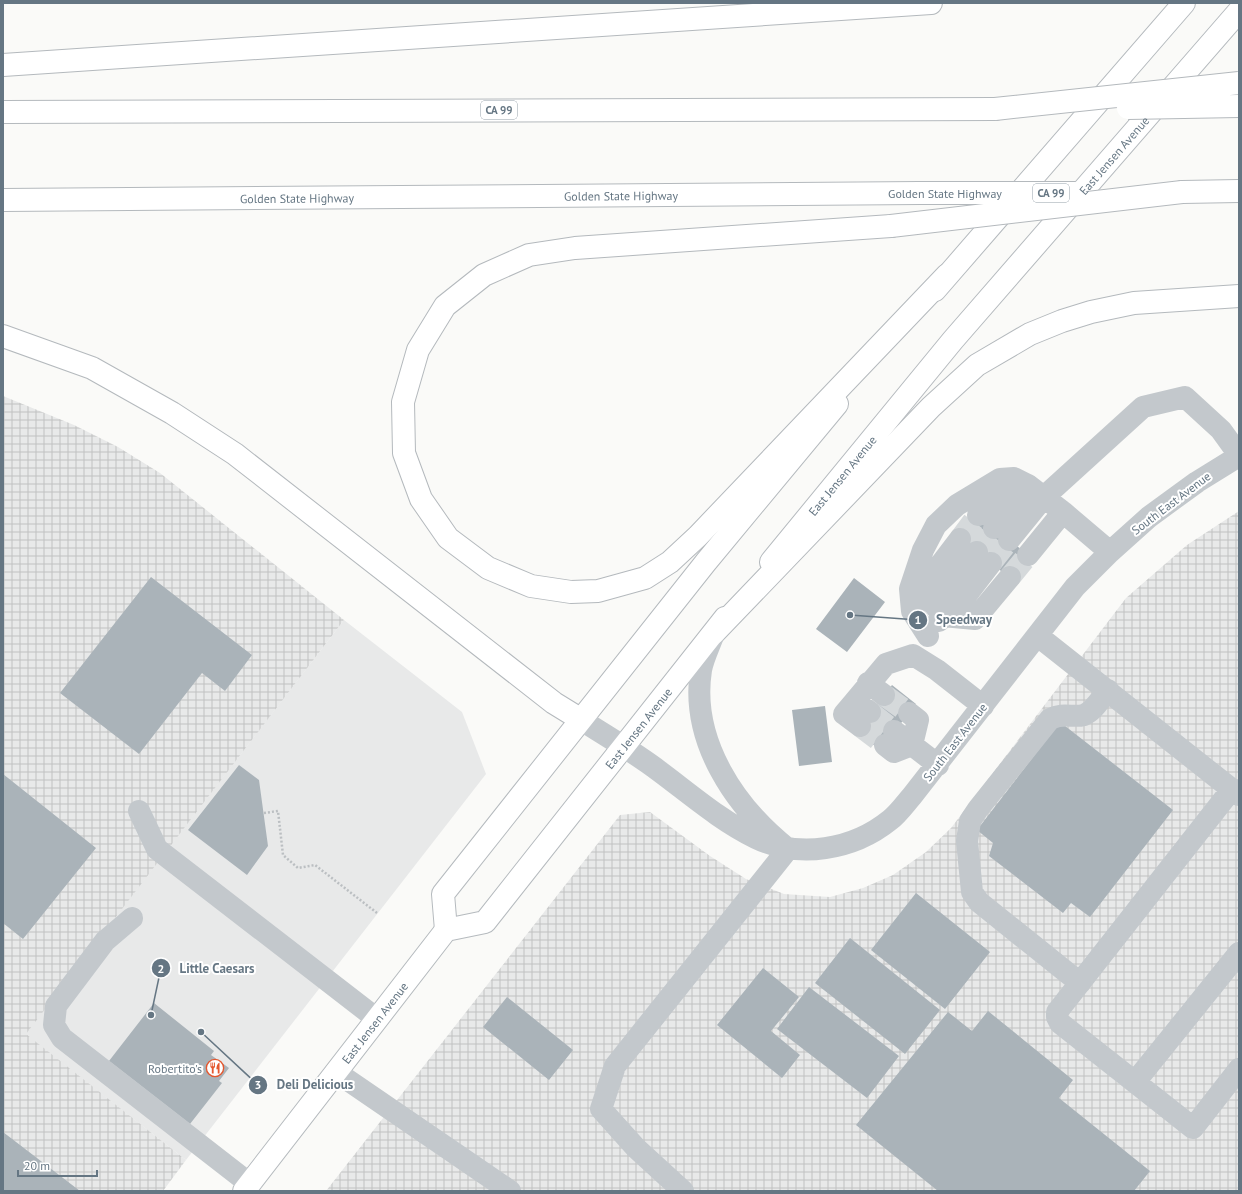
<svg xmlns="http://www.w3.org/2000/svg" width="1242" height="1194" font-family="'PT Sans',sans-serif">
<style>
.built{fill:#e8e9e9}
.industrial{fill:url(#industrial-grid)}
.building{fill:#aab3b9}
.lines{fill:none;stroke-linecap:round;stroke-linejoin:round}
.minor-tunnel{stroke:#d5d9db;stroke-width:22;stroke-dasharray:22 11;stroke-linecap:butt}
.major-casing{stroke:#b5babe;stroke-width:24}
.highway-casing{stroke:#b4b9bd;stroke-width:24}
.path{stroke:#bbbfc2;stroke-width:2.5;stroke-dasharray:2 2;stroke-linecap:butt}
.minor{stroke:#c3c8cc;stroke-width:22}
.major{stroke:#fff;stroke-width:22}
.highway{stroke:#fff;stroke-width:22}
.highway-bridge-casing{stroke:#b4b9bd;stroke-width:24;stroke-linecap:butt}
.highway-bridge{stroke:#fff;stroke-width:22}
.labels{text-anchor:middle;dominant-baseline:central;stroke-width:4;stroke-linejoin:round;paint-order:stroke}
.shield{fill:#fff;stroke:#939fa8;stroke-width:1}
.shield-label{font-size:11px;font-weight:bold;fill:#657683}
.street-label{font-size:12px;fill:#657683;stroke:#fff}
.poi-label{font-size:12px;fill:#657683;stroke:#fff;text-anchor:end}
.leader{fill:none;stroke:#657683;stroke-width:1.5}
.callout-dot{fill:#657683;stroke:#fff;stroke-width:1.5}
.mark-label{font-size:12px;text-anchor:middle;font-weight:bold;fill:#fff}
.callout-label{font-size:13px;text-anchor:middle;font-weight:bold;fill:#657683;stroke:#fff;stroke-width:4;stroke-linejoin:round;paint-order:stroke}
</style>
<defs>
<pattern id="industrial-grid" width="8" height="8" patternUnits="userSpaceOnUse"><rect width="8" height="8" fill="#e8e9e9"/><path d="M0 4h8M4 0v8" fill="none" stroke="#c0c1c2"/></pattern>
</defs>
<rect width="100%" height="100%" fill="#fafaf8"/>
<path class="built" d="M344 620 462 712 486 774 186 1160 25 1034Z"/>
<path class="industrial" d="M3 396 74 425 118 447 160 473 344 620 26 1034 186 1160 163 1191H3Z
M1239 511V1191H326L620 815 650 812 710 856 746 879 784 894 830 897 863 888 893 875 926 852 951 828 1126 598 1187 545Z"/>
<path class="building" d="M975 513 1032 558 1014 581 957 537Z
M151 577 252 655 225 691 202 673 139 754 60 693Z
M854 578 885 602 847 652 816 629Z
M892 685 916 704 880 750 856 731Z
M825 706 832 762 799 766 792 710Z
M1060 722 1173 810 1090 917 1071 903 1063 913 989 856 993 843 977 830Z
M239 765 259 780 268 846 247 875 188 830Z
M3 774 96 848 23 939 3 923Z
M916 893 990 952 945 1009 871 950Z
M850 938 940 1010 905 1054 815 983Z
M763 968 799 997 771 1031 800 1055 782 1078 717 1025Z
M809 987 899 1056 867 1098 777 1029Z
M507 997 573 1050 549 1080 483 1027Z
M154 1003 214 1051 211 1055 229 1068 219 1081 222 1083 190 1124 109 1061Z
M988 1011 1073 1080 1059 1098 1150 1171 1134 1191H938L856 1125 948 1012 972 1031Z
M3 1132 80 1191H3Z"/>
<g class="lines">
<path class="minor-tunnel" d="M960 539 978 515
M977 552 994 528
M991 563 1009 540
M1010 577 1028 555
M884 695 909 713
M870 712 894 731
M860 726 885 745"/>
<defs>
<g id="major">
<path d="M935 290 1184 3"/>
<path id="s1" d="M771 562 953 340 1239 11"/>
<path d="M446 930 443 894 706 562 837 404"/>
<path id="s2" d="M244 1191 446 930 485 922 725 618"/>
</g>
<g id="highway">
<path d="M3 65 931 3"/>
<path d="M3 112 995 109"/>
<path d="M1182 192 1239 191"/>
<path id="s3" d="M3 200 920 193"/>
<path d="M891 226 575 248 529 255 484 275 445 306 418 350 403 402 404 453 421 499 448 538 488 568 531 586 571 592 598 591 645 578 670 562 698 536 947 275"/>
<path d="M3 336 92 368 172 413 235 454 554 703 580 719"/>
<path d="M714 633 931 407 977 365 1030 334 1062 321 1091 312 1134 303 1239 296"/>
</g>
</defs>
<use href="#major" class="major-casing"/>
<use href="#highway" class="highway-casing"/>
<path class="path" d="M264 813 278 811 283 855 298 868 315 865 377 913"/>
<path class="minor" d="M978 515 1011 480
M994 528 1028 485
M960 539 931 577 930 599 943 616 975 619 1010 577
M1009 540 1044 497 1143 407 1185 397 1221 430 1239 455
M1028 555 1063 512
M943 616 946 591 977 552
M939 621 961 602 991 563
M928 636 912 611 910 589 923 550 936 525 957 505 1000 479 1014 478 1028 485 1063 512 1110 552
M1038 636 1239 795
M868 683 884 695
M855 701 844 714 860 726
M870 712 855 701 886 664 913 655 937 670 983 706
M580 719C606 736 634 752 659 771 690 794 721 821 756 838 799 859 853 850 890 820 898 814 905 804 912 796L1075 587 1110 552 1149 517 1197 482 1239 456
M894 731 938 765
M885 745 894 752 912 745 918 720 909 713
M1232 789 1057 1012V1017L1060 1023 1193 1128 1239 1069
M139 811 157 849 377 1019
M132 918 105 941 56 1006 54 1025 62 1038 250 1184
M1080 983 979 902 972 892 967 841 970 821 978 809 1050 719C1064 712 1072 718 1084 715 1094 711 1101 698 1108 690
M336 1072 510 1191
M1135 1082 1239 953
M683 1191 636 1148 601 1109 615 1066 788 849C735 807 690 741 701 670 703 659 709 647 713 636"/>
<use href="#major" class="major"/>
<use href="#highway" class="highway"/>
<defs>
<path id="highway-bridge" d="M1128 108 1239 106
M995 109 1239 83
M920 193H1075
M891 226 1182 192"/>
</defs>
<use href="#highway-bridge" class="highway-bridge-casing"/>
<use href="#highway-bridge" class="highway-bridge"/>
</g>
<defs>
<symbol id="restaurant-ring" viewBox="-11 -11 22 22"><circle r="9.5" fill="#fff" stroke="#e4572e" stroke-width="1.5"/><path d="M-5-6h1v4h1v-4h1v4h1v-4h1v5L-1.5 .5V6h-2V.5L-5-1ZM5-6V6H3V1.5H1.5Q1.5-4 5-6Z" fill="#e4572e"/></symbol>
</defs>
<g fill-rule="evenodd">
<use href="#restaurant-ring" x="205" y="1058" width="20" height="20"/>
</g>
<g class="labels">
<g class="shield">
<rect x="481" y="101" width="36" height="18" rx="3"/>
<rect x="1033" y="184" width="36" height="18" rx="3"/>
</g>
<g class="shield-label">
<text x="499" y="110">CA 99</text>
<text x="1051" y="193">CA 99</text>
</g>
<g class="street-label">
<text stroke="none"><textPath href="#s1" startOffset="532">East Jensen Avenue</textPath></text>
<text x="945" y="193">Golden State Highway</text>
<text stroke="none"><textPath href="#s3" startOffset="618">Golden State Highway</textPath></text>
<text stroke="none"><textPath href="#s3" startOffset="294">Golden State Highway</textPath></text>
<text stroke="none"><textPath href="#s1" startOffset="112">East Jensen Avenue</textPath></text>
<text transform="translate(1171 503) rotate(-37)">South East Avenue</text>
<text stroke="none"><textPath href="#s2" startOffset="617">East Jensen Avenue</textPath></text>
<text transform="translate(955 742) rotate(-52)">South East Avenue</text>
<text stroke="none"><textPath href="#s2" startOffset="213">East Jensen Avenue</textPath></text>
</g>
<g class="poi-label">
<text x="202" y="1068">Robertito's</text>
</g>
</g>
<path class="leader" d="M850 615L918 620M151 1015L161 968M201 1032L258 1085"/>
<g class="callout-dot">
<circle cx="850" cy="615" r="4"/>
<circle cx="151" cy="1015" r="4"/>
<circle cx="201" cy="1032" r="4"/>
<circle cx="918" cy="620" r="10"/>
<circle cx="161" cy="968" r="10"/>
<circle cx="258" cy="1085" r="10"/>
</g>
<g class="mark-label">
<text x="918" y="624">1</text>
<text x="161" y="973">2</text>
<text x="258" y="1089">3</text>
</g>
<g class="callout-label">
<text x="964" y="624">Speedway</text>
<text x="217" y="973">Little Caesars</text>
<text x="315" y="1089">Deli Delicious</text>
</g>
<rect width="1242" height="1194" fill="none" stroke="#657683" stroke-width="8"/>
<path d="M18 1170v6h79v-6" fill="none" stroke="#657683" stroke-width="2"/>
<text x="24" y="1170" font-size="12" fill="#657683" stroke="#ffffff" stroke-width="3" paint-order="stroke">20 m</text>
</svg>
